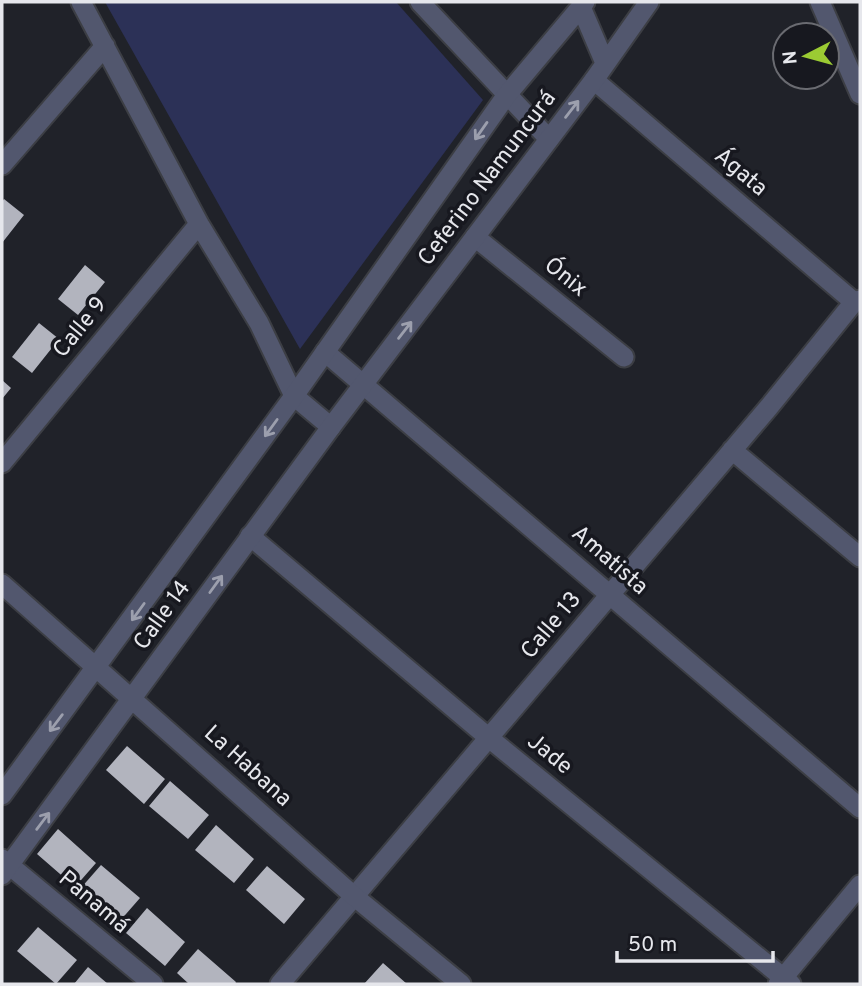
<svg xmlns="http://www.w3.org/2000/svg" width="862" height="986" font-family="Overpass,sans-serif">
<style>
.green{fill:#2c3157}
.building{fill:#b2b4be}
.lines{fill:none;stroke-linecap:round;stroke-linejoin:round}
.minor-casing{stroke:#3c3e44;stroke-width:23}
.tertiary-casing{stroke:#3c3e44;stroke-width:23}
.minor{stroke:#52576e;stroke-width:19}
.tertiary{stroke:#52576e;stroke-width:19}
.oneway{stroke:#9c9fad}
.labels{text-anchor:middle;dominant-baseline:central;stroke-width:7;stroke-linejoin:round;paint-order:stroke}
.street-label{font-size:23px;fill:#e6e7ec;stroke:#17181f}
</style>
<rect width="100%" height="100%" fill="#202229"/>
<path class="green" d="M105 2H396L483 100 300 349Z"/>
<path class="building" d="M4 199 24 215 2 243V202Z
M85 265 105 282 78 315 58 299Z
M39 323 59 339 32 373 12 357Z
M2 380 11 388 2 399Z
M127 746 165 779 144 804 106 770Z
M170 781 209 815 188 839 149 806Z
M216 825 254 859 234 883 195 850Z
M58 829 96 863 75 887 37 854Z
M101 865 140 898 119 922 80 889Z
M267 866 305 899 284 924 246 890Z
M147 908 185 942 165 966 126 933Z
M38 927 77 960 56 984 17 951Z
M198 949 236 982 235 984H189L177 973Z
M383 963 407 984H364Z
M88 967 108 984H74Z"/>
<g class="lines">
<defs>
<path id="minor" d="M81 2 199 224 259 323 294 396 331 427
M420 2 549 139
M820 2 860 94
M594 80 854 302
M2 165 105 46
M475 237 624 357
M325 352 860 808
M732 450 860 557
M2 463 199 224
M250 536 489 738 791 984
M2 859 153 984
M280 984 769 407 854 302 860 300
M778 984 860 885"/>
<path id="tertiary" d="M582 2 581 7 605 63
M2 584 355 897 461 984
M2 795 294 396 506 96 585 2
M2 875 331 427 594 80 649 2"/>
</defs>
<use href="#minor" class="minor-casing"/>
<use href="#tertiary" class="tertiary-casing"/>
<use href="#minor" class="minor"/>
<use href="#tertiary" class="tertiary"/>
</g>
<defs><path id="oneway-shaft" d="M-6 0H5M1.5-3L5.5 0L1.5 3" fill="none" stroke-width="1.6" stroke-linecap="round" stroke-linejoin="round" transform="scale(1.75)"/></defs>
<g class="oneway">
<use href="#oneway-shaft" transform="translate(572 109) rotate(-52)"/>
<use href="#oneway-shaft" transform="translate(481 131) rotate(125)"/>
<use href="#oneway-shaft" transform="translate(405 330) rotate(-52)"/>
<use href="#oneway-shaft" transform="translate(271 428) rotate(126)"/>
<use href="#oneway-shaft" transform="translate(216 584) rotate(-54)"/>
<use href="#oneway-shaft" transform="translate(138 612) rotate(126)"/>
<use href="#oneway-shaft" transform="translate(56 723) rotate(127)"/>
<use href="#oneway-shaft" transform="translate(43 821) rotate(-53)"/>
</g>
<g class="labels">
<g class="street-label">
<text transform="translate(740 173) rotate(40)">Ágata</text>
<text transform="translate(488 179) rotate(-53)">Ceferino Namuncurá</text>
<text transform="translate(565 278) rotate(39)">Ónix</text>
<text transform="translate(81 328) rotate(-51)">Calle 9</text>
<text transform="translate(609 561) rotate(41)">Amatista</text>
<text transform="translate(163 616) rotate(-54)">Calle 14</text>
<text transform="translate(552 626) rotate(-50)">Calle 13</text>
<text transform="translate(549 755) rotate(39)">Jade</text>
<text transform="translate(247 767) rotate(42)">La Habana</text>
<text transform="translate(93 903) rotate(40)">Panamá</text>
</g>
</g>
<rect width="862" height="986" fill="none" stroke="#e6e7ec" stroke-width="7"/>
<g transform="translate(806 56) rotate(264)"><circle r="33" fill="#17181f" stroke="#6a6b71" stroke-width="2"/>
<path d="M0-5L12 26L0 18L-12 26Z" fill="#9bcb33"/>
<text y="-10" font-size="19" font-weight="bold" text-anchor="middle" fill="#e6e7ec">N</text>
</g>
<path d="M617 951v10h156v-10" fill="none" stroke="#e6e7ec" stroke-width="3.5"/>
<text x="628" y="951" font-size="21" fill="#e6e7ec" stroke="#17181f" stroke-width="5" paint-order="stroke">50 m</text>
</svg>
